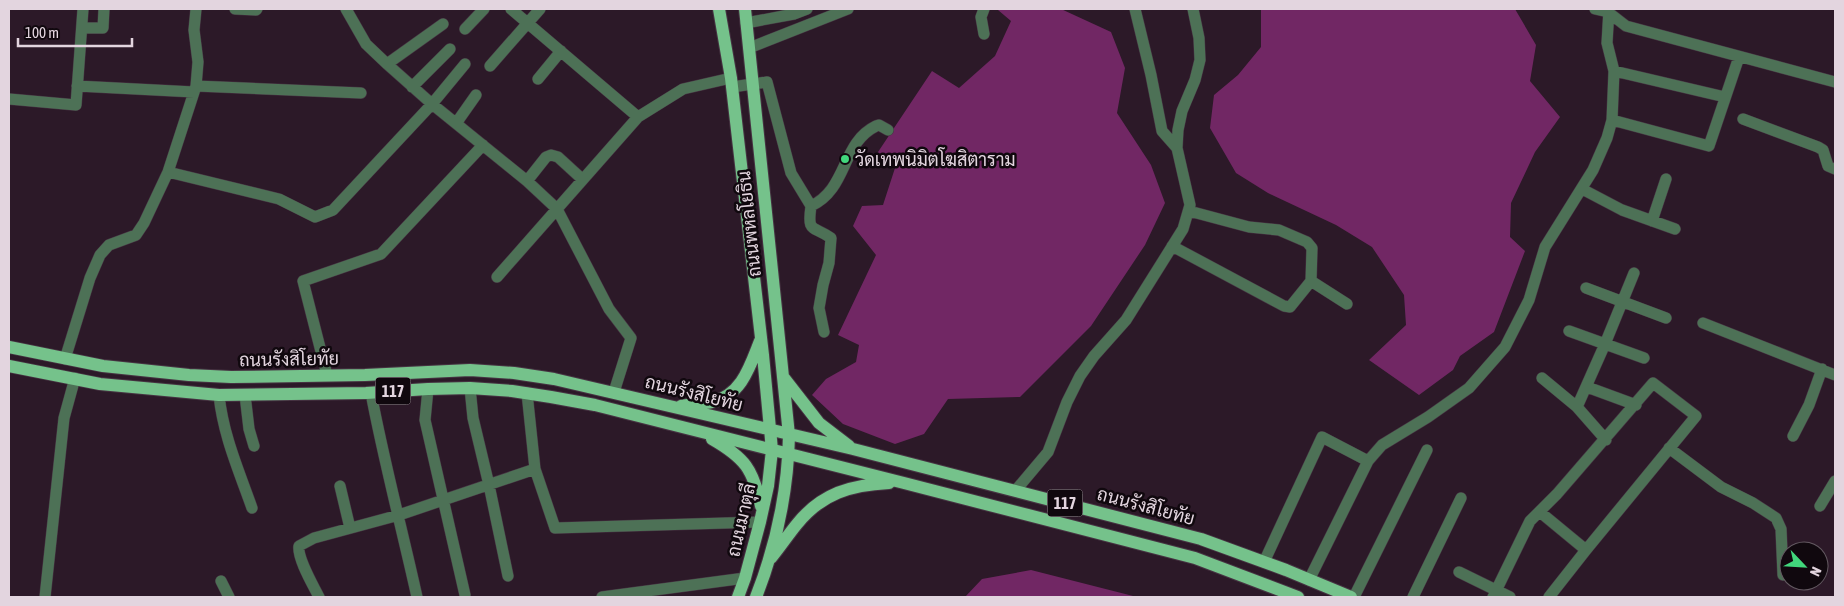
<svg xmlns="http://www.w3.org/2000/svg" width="1844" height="606" font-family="'Asap Condensed',Sarabun,sans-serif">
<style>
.forest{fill:#712764}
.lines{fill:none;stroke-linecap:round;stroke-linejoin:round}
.minor-casing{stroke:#463342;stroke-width:12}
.major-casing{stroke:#463342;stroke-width:14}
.minor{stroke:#4d7156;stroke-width:11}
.major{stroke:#75c28b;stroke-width:12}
.poi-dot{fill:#41d77c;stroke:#10080e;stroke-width:2}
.labels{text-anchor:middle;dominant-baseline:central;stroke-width:5;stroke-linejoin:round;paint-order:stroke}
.shield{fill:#10080e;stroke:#a498a0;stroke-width:1}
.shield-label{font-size:16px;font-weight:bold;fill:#e3d5df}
.poi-label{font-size:18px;fill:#e3d5df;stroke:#10080e;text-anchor:start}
.street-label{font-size:18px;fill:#e3d5df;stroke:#10080e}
</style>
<rect width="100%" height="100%" fill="#2c1928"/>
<path class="forest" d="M999 9H1061L1111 32 1125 68 1117 113 1151 165 1165 203 1145 245 1091 326 1020 397 948 399 924 434 895 444 843 424 812 395 826 379 856 362 859 345 838 335 876 255 853 226 862 206 883 205 895 168 874 158 932 71 959 88 995 56 1011 21 998 10Z
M1261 9H1515L1536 45 1530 81 1560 117 1535 152 1511 203 1510 237 1525 251 1494 332 1460 356 1453 370 1419 395 1369 360 1406 325 1404 295 1372 247 1336 225 1268 193 1236 173 1210 128 1214 95 1238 75 1261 47Z
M1031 570 1137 597H965L982 579Z"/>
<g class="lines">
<defs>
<path id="minor" d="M235 9 256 10 257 9
M346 9 366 44 387 64 432 104 527 181 557 209 609 309 631 338 614 392
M511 9 638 117
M984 9 981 17 984 34
M1135 9 1151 75 1162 131 1177 148
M1595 9 1608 12 1626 26 1835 82
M746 23 794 14 807 9
M82 28H103L104 9
M465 29 484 9
M749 48 848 9
M387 64 443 24
M490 66 540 9
M1614 71 1725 97
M538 79 561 51
M77 86 194 92
M196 86 361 93
M412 87 450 49
M732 87 767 82 791 173 811 206C807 234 813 225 831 238L829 263 823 285 819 308 824 332
M9 99 76 105 83 9
M1743 119 1818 147 1823 150 1828 166 1835 169
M1612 120 1709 146 1739 57
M457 122 476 95
M168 172 279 199 315 217 333 210 432 104 465 64
M527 181 546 157 551 155 558 157 582 179
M1582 189 1622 210 1675 229
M811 206C848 189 841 143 876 126L879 125 888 130
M1652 221 1666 179
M1172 246 1284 306 1290 307 1311 281 1312 248 1307 242 1279 230 1249 227 1189 211
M497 277 638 117 683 89 731 78
M1311 281 1347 304
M1586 288 1666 318
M1703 323 1835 375
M1569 331 1644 358
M65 359 90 278 100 255 109 245 136 235 144 223 168 172 196 86 198 62 194 30 196 9
M327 375 303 281 381 254 483 145
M1542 378 1577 407 1606 440
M1587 387 1636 405
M470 388 473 418 489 485 508 576
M428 389 425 420 465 595
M371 393C384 462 402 529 417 597
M527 393 535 469 555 528 760 522
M219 395C223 435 239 471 252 508
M245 395 249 429 254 446
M1577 407 1605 344 1634 273
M1793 436 1809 405 1822 369
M1669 448 1721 487 1753 503 1776 518 1781 529 1783 575
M340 486 350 528
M1016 490 1048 452 1067 402 1080 376 1094 356 1126 320 1183 229 1190 205 1177 148 1178 130 1182 111 1195 80 1200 60 1199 38 1193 9
M1820 506 1835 481
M1540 512 1586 550
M1264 562 1322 437 1368 461
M1459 572 1510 597
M1309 580 1368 461 1382 445 1428 417 1469 388 1505 347 1529 300 1545 247 1593 170 1607 138 1612 120 1614 71 1607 43 1609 9
M221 581 229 597
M45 597 64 418 75 378
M319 597C313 585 297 558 299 546L314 538 399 515 535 469
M602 597 745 578
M1354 597 1427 450
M1413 597 1461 498
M1493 597 1530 521 1557 494 1653 383 1696 416 1586 550 1549 597"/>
<path id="major" d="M719 9 731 78 763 355 772 450 768 486 760 522 745 578 738 597
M745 9 789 435C788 490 776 546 756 597
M9 347 103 366 189 375 231 377 365 375 470 370 514 373 554 379 853 449 1201 539 1286 570 1351 597
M9 366 100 384 219 395 366 393 428 389 470 388 512 391 551 397 595 405 904 483 1195 558 1298 597
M784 378 819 423 849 446
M681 406C691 404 702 404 712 402 742 395 750 366 760 341
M712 439C745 458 753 469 761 506
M771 558C780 547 788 535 797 524 822 493 851 485 889 483"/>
</defs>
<use href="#minor" class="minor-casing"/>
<use href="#major" class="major-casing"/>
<use href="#minor" class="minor"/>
<use href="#major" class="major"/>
</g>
<circle class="poi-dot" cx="845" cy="159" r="5"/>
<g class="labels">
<g class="shield">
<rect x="375.5" y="377.5" width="35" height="27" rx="4"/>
<rect x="1047.5" y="489.5" width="35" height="27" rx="4"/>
</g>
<g class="shield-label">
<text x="393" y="391">117</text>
<text x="1065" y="503">117</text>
</g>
<g class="poi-label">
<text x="855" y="159">วัดเทพนิมิตโฆสิตาราม</text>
</g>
<g class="street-label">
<text transform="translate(749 224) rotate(-96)">ถนนพหลโยธิน</text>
<text transform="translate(289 359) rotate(-1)">ถนนรังสิโยทัย</text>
<text transform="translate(694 393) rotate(14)">ถนนรังสิโยทัย</text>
<text transform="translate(1146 506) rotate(15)">ถนนรังสิโยทัย</text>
<text transform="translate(741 520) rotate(-77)">ถนนมาตุลี</text>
</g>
</g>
<rect width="1844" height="606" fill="none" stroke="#e3d5df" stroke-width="20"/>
<g transform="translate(1804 566) rotate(115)"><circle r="24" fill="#10080e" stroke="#645a62"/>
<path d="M0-4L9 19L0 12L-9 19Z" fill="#41d77c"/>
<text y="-8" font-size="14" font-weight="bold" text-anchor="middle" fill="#e3d5df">N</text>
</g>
<path d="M18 38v8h114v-8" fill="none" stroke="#e3d5df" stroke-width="2.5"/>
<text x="25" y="38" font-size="15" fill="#e3d5df" stroke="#10080e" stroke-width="4" paint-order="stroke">100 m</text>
</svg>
